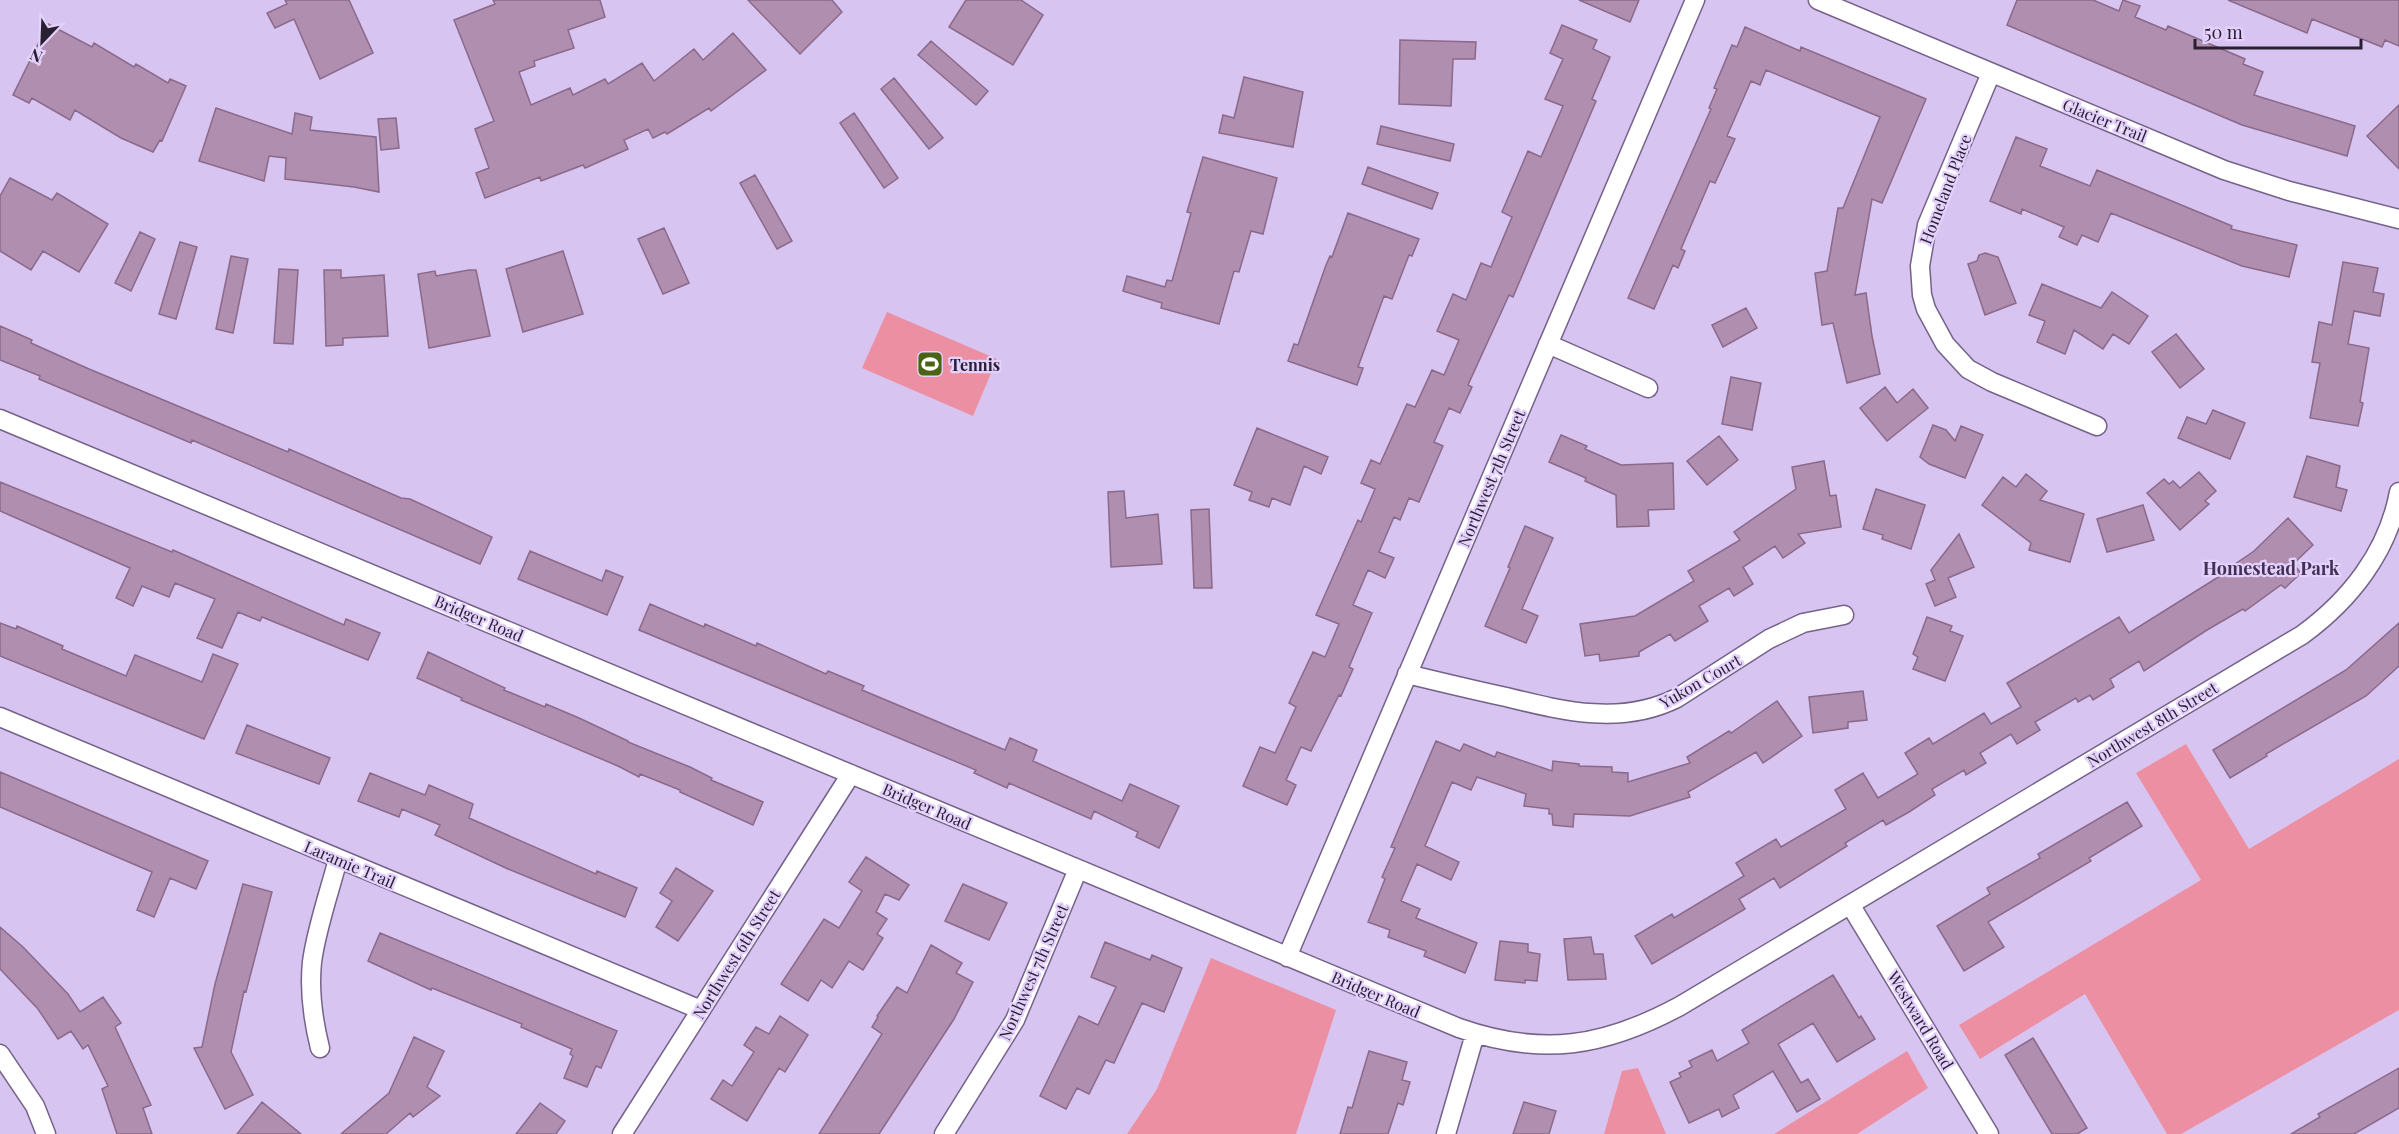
<svg xmlns="http://www.w3.org/2000/svg" width="2399" height="1134" font-family="'Playfair Display',serif">
<style>
.green{fill:#ec8fa3}
.building{fill:#b08eb0;stroke:#8a698a;stroke-width:1.5}
.lines{fill:none;stroke-linecap:round;stroke-linejoin:round}
.street-casing{stroke:#746289;stroke-width:21}
.street{stroke:#fff;stroke-width:18}
.labels{text-anchor:middle;dominant-baseline:central;stroke-width:4.5;stroke-linejoin:round;paint-order:stroke}
.street-label{font-size:16px;fill:#282030;stroke:#e5d1fd}
.poi-label{font-size:16px;font-weight:bold;fill:#282030;stroke:#e5d1fd;text-anchor:start}
.neighbourhood-label{font-size:18px;font-weight:bold;fill:#433155;stroke:#e5d1fd}
</style>
<rect width="100%" height="100%" fill="#d8c4f0"/>
<path class="green" d="M887 312 997 359 973 416 862 368Z
M2186 744 2249 849 2399 759V1010L2181 1134H2167L2085 994 1980 1059 1959 1025 2201 880 2136 773Z
M1211 958 1336 1010 1296 1134H1127L1157 1089Z
M1907 1051 1928 1088 1857 1134H1774Z
M1638 1068 1666 1134H1604L1622 1071Z"/>
<path class="building" d="M285 0H349L373 53 320 79 294 19 275 28 267 13 287 4Z
M493 0H600L605 17 568 30 574 48 534 61 535 66 519 72 531 105 570 88 573 95 605 79 608 84 642 63 654 81 694 49 703 60 733 33 766 70 711 111 709 108 667 134 665 132 653 138 648 129 624 140 628 149 585 168 583 165 541 181 540 177 485 198 476 173 489 168 475 129 494 121 454 20 495 4Z
M748 0H832L842 12 800 54Z
M966 0H1021L1043 15 1013 65 949 27Z
M1579 0H1639L1630 22Z
M2017 0H2093L2119 11 2123 0 2140 6 2135 17 2166 30 2168 26 2245 59 2243 64 2263 72 2254 95 2355 126 2347 156 2242 125 2007 25Z
M2228 0H2399V46L2385 40 2382 47 2312 19 2307 33Z
M48 24 92 47 94 43 134 67 136 64 168 83 170 79 186 86 162 141 160 140 153 152 121 138 75 110 70 120 32 98 29 103 13 95Z
M1562 25 1597 40 1593 49 1610 57 1592 99 1596 101 1513 297 1509 295 1505 304 1468 385 1472 387 1460 413 1449 408 1434 442 1443 446 1419 502 1409 498 1400 520 1394 517 1379 552 1394 558 1385 578 1368 570 1353 605 1372 613 1349 667 1353 669 1341 696 1339 695 1311 751 1301 747 1286 780 1296 785 1287 805 1243 786 1260 747 1275 753 1296 707 1289 703 1313 652 1325 657 1339 624 1316 615 1358 520 1361 522 1375 489 1361 483 1371 460 1380 464 1407 404 1415 407 1432 370 1444 375 1459 340 1437 331 1453 294 1466 300 1481 263 1491 267 1512 217 1502 212 1528 151 1541 157 1563 106 1545 99 1563 59 1550 53Z
M1745 27 1800 51 1801 47 1926 99 1882 203 1872 199 1855 295 1866 293 1872 336 1880 374 1847 383 1833 323 1822 325 1815 273 1827 271 1838 208H1843L1880 117 1766 70 1760 85 1751 81 1727 136 1735 139 1715 183 1710 181 1681 249 1685 251 1678 268 1673 265 1654 309 1628 298 1711 109 1709 108 1717 89 1714 88 1732 45 1737 47Z
M1400 40 1476 42 1475 59H1453L1451 106 1399 104Z
M931 41 988 91 976 105 918 55Z
M1244 77 1303 92 1293 147 1219 133 1223 115 1234 118Z
M894 78 943 138 929 149 881 89Z
M2399 105V169L2367 136Z
M216 108 292 134 295 113 312 117 310 130 376 137 379 192 354 187 285 179 286 158 269 156 264 181 199 161Z
M854 113 898 178 884 188 840 123Z
M396 118 399 148 381 150 378 119Z
M1381 126 1454 144 1450 161 1377 144Z
M2016 137 2047 149 2040 166 2090 186 2097 170 2232 226 2231 229 2297 245 2289 277 2242 266 2111 213 2098 242 2082 235 2077 245 2059 237 2064 227 2022 209 2021 214 1990 201Z
M1203 157 1277 178 1263 234 1251 231 1239 272 1234 271 1219 324 1161 308 1162 303 1123 291 1127 276 1165 287 1167 280 1172 281 1191 213 1187 212Z
M1368 167 1438 193 1432 209 1362 184Z
M755 175 792 241 777 249 740 183Z
M10 178 52 200 57 193 108 224 79 272 43 251 31 270 0 251V196Z
M1348 213 1419 239 1412 256 1409 255 1392 299 1384 296 1358 367 1363 368 1357 385 1288 361 1294 344 1298 345 1326 265 1330 256 1332 257Z
M664 228 689 283 663 294 638 239Z
M140 232 155 239 131 291 115 283Z
M180 242 197 247 176 319 159 314Z
M563 251 583 314 523 332 506 269Z
M1985 253 1998 257 2016 303 1985 315 1968 264 1977 261 1979 255Z
M231 256 248 259 233 333 216 329Z
M2343 262 2378 268 2373 292 2384 294 2380 316 2354 311 2348 344 2369 348 2360 402 2363 403 2358 426 2310 418 2320 363 2312 362 2319 322 2332 325Z
M279 269 298 270 293 344 274 343Z
M324 270H341V278L384 275 388 336 343 338V345L326 346Z
M469 270H476L490 336 429 348 418 274 435 271 436 276Z
M2042 284 2101 308 2112 292 2148 316 2129 344 2113 334 2103 349 2074 330 2065 354 2037 342 2045 321 2029 315Z
M1746 308 1757 328 1723 347 1712 325Z
M0 326 32 340 31 343 89 369 288 452 289 449 401 498 410 499 492 537 480 564 192 440 191 443 39 379 40 376 0 360Z
M2176 334 2204 369 2180 388 2152 352Z
M1731 377 1761 383 1752 430 1722 424Z
M1885 387 1897 403 1913 389 1928 408 1887 441 1860 408Z
M2213 410 2245 423 2230 459 2178 438 2187 417 2206 424Z
M1933 425 1946 430 1955 441 1961 426 1983 435 1965 478 1929 464 1920 457Z
M1257 428 1328 457 1321 474 1304 466 1290 505 1272 498 1269 507 1249 500 1252 492 1234 485Z
M1561 435 1587 446 1585 449 1621 465 1673 463 1674 509 1648 510 1649 526 1617 527 1616 495 1585 481 1586 478 1549 462Z
M1719 436 1738 460 1707 485 1687 461Z
M2307 456 2340 466 2336 487 2347 490 2341 511 2294 497Z
M1824 461 1830 496 1836 495 1841 527 1798 534 1805 543 1783 558 1775 546 1743 567 1753 584 1734 596 1729 588 1699 606 1708 621 1675 641 1670 634 1639 652V656L1600 661 1599 654 1585 656 1580 624 1635 616 1694 581 1688 571 1740 540 1734 532 1796 489 1792 467Z
M2199 472 2216 491 2205 501 2209 504 2180 530 2147 493 2164 479 2169 484 2173 481 2180 488Z
M2026 474 2047 491 2040 500 2084 514 2070 562 2029 550 2031 543 1982 505 2003 477 2016 487Z
M0 482 172 552 173 550 344 625 346 619 380 633 368 660 262 617 260 621 238 612 222 648 197 638 215 599 175 583 169 597 142 586 133 606 116 598 130 568 0 511Z
M1876 489 1925 505 1911 549 1882 539 1883 535 1863 529Z
M1124 491 1126 518 1158 514 1162 564 1111 567 1108 492Z
M2143 505 2154 540 2107 552 2097 519Z
M1209 509 1212 588H1194L1191 510Z
M2288 518 2313 545 2293 564 2301 573 2285 588 2281 585 2245 611 2243 609 2207 630 2144 671 2139 661 2110 679 2114 687 2093 700 2090 695 2078 702 2076 698 2035 722 2040 730 2017 744 2011 734 1980 753 1986 763 1966 775 1964 770 1932 789 1935 795 1909 812 1886 825 1883 820 1845 843 1847 846 1780 888 1774 878 1739 899 1745 909 1652 964 1635 936 1672 914 1674 918 1744 876 1736 863 1776 839 1781 847 1846 809 1835 790 1863 773 1878 798 1918 774 1905 753 1929 738 1933 744 1984 713 1991 724 2021 707 2007 683 2119 617 2129 633 2220 576 2219 575 2254 551Z
M1525 526 1553 538 1522 609 1538 616 1526 643 1485 626 1510 568 1508 567Z
M1959 534 1974 567 1948 578 1956 597 1935 606 1926 584 1935 580 1931 570Z
M530 551 602 581 606 570 623 577 607 615 518 579Z
M650 604 704 627 705 624 756 646 757 643 826 674 828 671 864 686 862 690 1005 750 1010 738 1037 750 1033 761 1122 801 1130 784 1179 806 1159 848 1136 837 1138 832 1094 811 1091 819 1009 783 1007 788 974 773 976 770 639 630Z
M1927 617 1952 626 1950 631 1963 636 1945 681 1913 669 1918 657 1913 654Z
M0 623 16 629 17 626 63 646 62 649 126 676 135 655 202 682 213 654 238 664 204 739 0 656Z
M2399 623V666L2366 696 2266 754 2267 756 2230 778 2213 750 2346 670Z
M428 652 505 688 504 690 545 707 546 704 579 718 628 741V742L690 767 712 778 711 780 763 802 753 825 680 792V790L640 774 639 777 618 766 461 700 462 698 417 678Z
M1863 691 1867 720 1848 722V728L1813 733 1809 697Z
M1777 701 1802 736 1763 763 1756 752 1688 792 1690 797 1630 816 1574 814 1573 827 1553 825 1552 814H1549V809L1524 806 1526 794 1477 777 1471 790 1452 782 1425 846 1459 862 1451 880 1417 864 1401 901 1420 909 1416 918 1477 943 1465 973 1424 956 1426 951 1388 937 1390 930 1368 922 1385 879 1382 877 1395 848 1391 847 1436 741 1460 751 1464 744 1495 757 1497 752 1552 771 1553 761 1579 764V766L1612 767V772L1628 773V782L1690 763 1687 757 1729 731 1731 733Z
M247 725 330 758 319 784 236 753Z
M0 772 208 861 196 889 170 878 154 917 137 910 152 872 0 807Z
M370 773 425 795 429 785 473 804 469 818 596 874 597 871 637 888 625 917 508 869 435 835 440 825 402 809 399 817 358 801Z
M2127 802 2142 826 2089 858 2091 861 1988 922 2004 947 1964 971 1937 926 1990 894 1987 888 2040 858 2038 854Z
M866 857 909 885 899 900 885 894 876 912 887 919 877 934 883 938 863 970 849 961 832 988 821 980 808 1001 781 984 824 919 839 928 862 891 849 882Z
M676 868 713 891 678 941 656 927 672 901 660 893Z
M243 884 272 892 246 992 244 991 231 1052 253 1095 225 1109 194 1048 202 1047 215 984Z
M963 884 1007 903 989 940 945 921Z
M0 927 23 947 68 994 80 1012 103 997 121 1023 115 1027 151 1105 143 1108 152 1134H117L102 1089 108 1086 88 1045 83 1049 71 1031 58 1039 38 1009 0 969Z
M380 933 617 1031 601 1068 596 1066 587 1087 564 1078 573 1056 570 1054 572 1049 521 1027 522 1024 432 988 431 990 368 961Z
M1591 937 1594 954H1603L1606 979 1568 980 1564 939Z
M1500 941 1528 944V952L1540 954 1537 981 1525 980V983L1495 980Z
M1105 942 1150 960 1152 955 1182 968 1164 1012 1142 1003 1114 1063 1106 1060 1089 1094 1077 1088 1066 1109 1040 1096 1079 1016 1098 1025 1116 987 1091 977Z
M931 945 962 963 956 973 973 982 954 1019 879 1134H819L882 1034 872 1027 878 1017 877 1016 897 987 907 993Z
M1833 975 1859 1018 1861 1016 1875 1039 1837 1062 1813 1023 1778 1044 1801 1083 1808 1079 1820 1099 1797 1112 1773 1071 1733 1095 1739 1108 1722 1117 1719 1109 1689 1123 1670 1082 1681 1077 1679 1073 1692 1067 1689 1061 1712 1050 1717 1061 1749 1043 1742 1030Z
M780 1016 808 1035 785 1072 779 1068 747 1121 711 1099 723 1080 732 1086 754 1052 744 1045 756 1027 769 1034Z
M414 1037 444 1051 427 1087 440 1096 413 1117 410 1113 386 1134H341L389 1093Z
M2033 1038 2087 1128 2077 1134H2052L2005 1055Z
M1369 1051 1407 1062 1402 1080 1410 1082 1403 1105 1398 1103 1388 1134H1340L1348 1107 1352 1108Z
M2399 1068V1108L2354 1134H2291L2320 1117 2318 1114Z
M262 1102 301 1134H237Z
M1524 1102 1556 1111 1549 1134H1513Z
M540 1103 565 1121 556 1134H516Z"/>
<g class="lines">
<defs>
<path id="street" d="M1818 0 2224 170 2289 191 2399 219
M1991 73 1927 225 1920 266 1922 295 1926 309 1945 344 1968 369 1992 382 2097 426
M1548 344 1648 388
M0 419 1459 1028C1542 1057 1604 1047 1680 1006L2302 635C2350 600 2388 552 2399 492
M1407 674C1440 682 1473 690 1506 697 1563 711 1621 726 1677 698L1769 639 1803 623 1844 615
M0 717 701 1010
M1851 906 1989 1134
M1287 957 1695 0
M320 1048C313 1020 309 991 312 962 316 930 330 890 338 859
M0 1054 35 1106 46 1134
M622 1134 851 774
M944 1134 1015 1020 1078 869
M1446 1134 1475 1034"/>
</defs>
<use href="#street" class="street-casing"/>
<use href="#street" class="street"/>
</g>
<defs>
<symbol id="stadium-square" viewBox="-11 -11 22 22"><rect x="-9" y="-9" width="18" height="18" rx="4" fill="#4a6414" stroke="#e5d1fd"/><path d="M0-5a6.5 5 0 1 0 0 10a6.5 5 0 1 0 0-10ZM-3.5-1.8h7v3.6h-7Z" fill="#fff"/></symbol>
</defs>
<g fill-rule="evenodd">
<use href="#stadium-square" x="915" y="349" width="30" height="30"/>
</g>
<g class="labels">
<g class="street-label">
<text transform="translate(2105 120) rotate(22)">Glacier Trail</text>
<text transform="translate(1945 189) rotate(-69)">Homeland Place</text>
<text transform="translate(1491 478) rotate(-67)">Northwest 7th Street</text>
<text transform="translate(479 618) rotate(23)">Bridger Road</text>
<text transform="translate(1700 681) rotate(-30)">Yukon Court</text>
<text transform="translate(2152 724) rotate(-31)">Northwest 8th Street</text>
<text transform="translate(927 806) rotate(23)">Bridger Road</text>
<text transform="translate(350 864) rotate(23)">Laramie Trail</text>
<text transform="translate(736 954) rotate(-58)">Northwest 6th Street</text>
<text transform="translate(1033 972) rotate(-66)">Northwest 7th Street</text>
<text transform="translate(1376 994) rotate(23)">Bridger Road</text>
<text transform="translate(1921 1020) rotate(59)">Westward Road</text>
</g>
<g class="poi-label">
<text x="950" y="364">Tennis</text>
</g>
<g class="neighbourhood-label">
<text x="2271" y="568">Homestead Park</text>
</g>
</g>
<g transform="translate(42 42) rotate(203)" stroke="#e5d1fd" stroke-width="4.5" paint-order="stroke">
<path d="M0-4.5L10 22L0 15L-10 22Z" fill="#282030"/>
<text y="-9" font-size="16" font-weight="bold" text-anchor="middle" fill="#282030">N</text>
</g>
<path d="M2195 39v9h166v-9" fill="none" stroke="#282030" stroke-width="3"/>
<text x="2204" y="39" font-size="18" fill="#282030" stroke="#e5d1fd" stroke-width="4.5" paint-order="stroke">50 m</text>
</svg>
